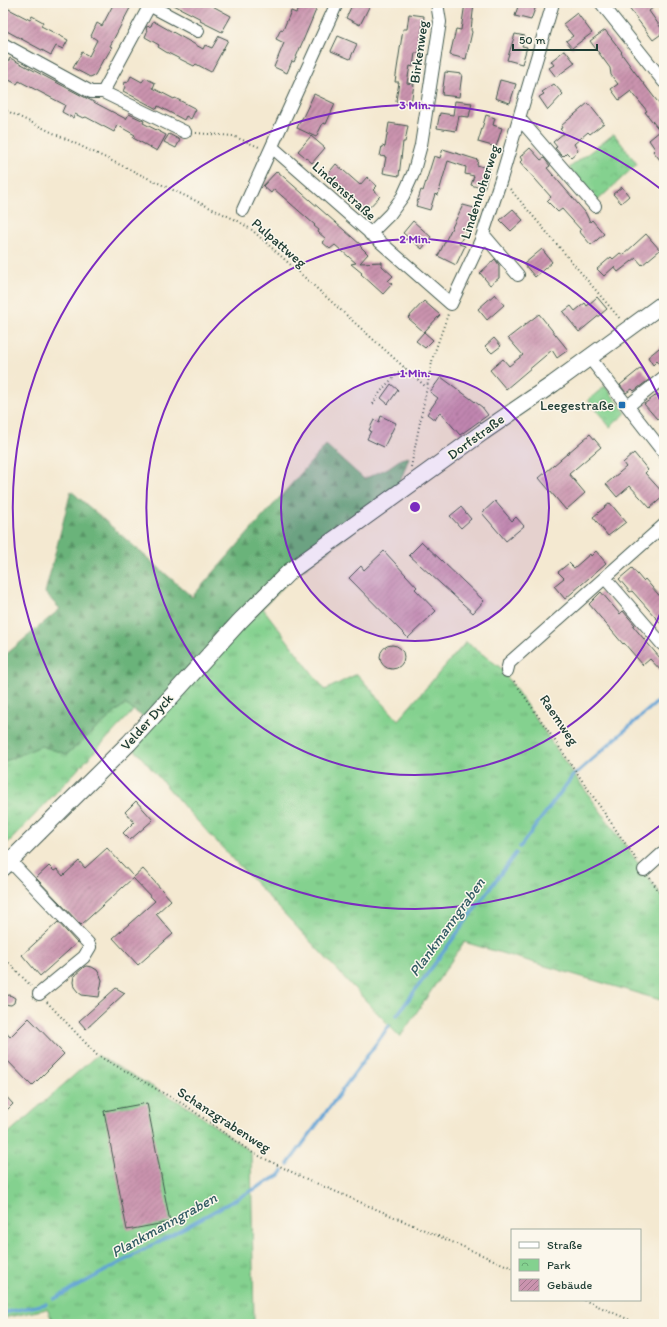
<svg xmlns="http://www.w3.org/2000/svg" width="667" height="1327" font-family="Itim,sans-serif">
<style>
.grass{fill:url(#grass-tufts);stroke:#528762}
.forest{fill:url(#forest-firs);stroke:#457857}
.park{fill:url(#park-crowns);stroke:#528762}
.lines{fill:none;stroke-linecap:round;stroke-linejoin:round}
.stream{stroke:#61a3d5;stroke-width:3.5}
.building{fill:url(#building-hatch)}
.minor-casing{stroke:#3f574c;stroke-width:14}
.major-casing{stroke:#3f574c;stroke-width:18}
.path{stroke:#3f574c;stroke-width:2;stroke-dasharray:1 3;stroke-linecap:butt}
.minor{stroke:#fff;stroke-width:12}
.major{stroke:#fff;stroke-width:16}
.ring{fill:none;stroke:#7b2cbf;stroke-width:2}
.poi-dot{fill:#1f6fb2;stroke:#fbf7ec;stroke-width:1.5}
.labels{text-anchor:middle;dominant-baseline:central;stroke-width:3;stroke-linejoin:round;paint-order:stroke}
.street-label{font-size:14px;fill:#1f3d34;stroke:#fbf7ec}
.poi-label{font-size:14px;fill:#1f3d34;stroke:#fbf7ec;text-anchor:end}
.water-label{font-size:15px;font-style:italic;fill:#335c64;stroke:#fbf7ec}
.centre{fill:#7b2cbf;stroke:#fbf7ec;stroke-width:2}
.ring-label{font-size:12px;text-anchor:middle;font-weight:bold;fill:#7b2cbf;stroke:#fbf7ec;stroke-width:3;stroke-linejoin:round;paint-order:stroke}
</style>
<defs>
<pattern id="grass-tufts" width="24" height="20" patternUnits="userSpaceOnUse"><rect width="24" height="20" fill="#84d18f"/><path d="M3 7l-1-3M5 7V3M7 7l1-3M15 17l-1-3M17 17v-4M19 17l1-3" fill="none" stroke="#6bab76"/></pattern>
<pattern id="forest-firs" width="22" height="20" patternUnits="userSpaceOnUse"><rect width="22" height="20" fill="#6bb37a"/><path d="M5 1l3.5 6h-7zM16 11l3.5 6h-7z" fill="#579365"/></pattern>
<pattern id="park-crowns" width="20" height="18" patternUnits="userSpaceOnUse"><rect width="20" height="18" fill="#84d18f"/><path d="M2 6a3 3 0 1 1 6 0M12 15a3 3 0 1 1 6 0" fill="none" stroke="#6bab76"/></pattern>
<pattern id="building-hatch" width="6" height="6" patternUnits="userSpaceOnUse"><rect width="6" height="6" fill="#ca93ae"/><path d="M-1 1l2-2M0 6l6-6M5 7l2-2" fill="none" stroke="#a3798e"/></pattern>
</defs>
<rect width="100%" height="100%" fill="#fbf7ec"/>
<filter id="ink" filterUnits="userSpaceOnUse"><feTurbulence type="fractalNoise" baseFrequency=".025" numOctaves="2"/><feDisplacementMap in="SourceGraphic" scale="8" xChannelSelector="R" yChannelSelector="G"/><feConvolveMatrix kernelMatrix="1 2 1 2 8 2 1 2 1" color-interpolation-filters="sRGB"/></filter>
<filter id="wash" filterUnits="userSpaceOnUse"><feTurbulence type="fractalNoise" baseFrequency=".012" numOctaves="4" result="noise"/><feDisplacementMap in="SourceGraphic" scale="16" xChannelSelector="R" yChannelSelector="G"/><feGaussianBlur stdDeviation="0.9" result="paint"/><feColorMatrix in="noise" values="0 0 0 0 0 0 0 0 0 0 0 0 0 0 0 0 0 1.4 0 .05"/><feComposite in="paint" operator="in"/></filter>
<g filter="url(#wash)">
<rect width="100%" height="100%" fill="#f4e9d1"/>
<path class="grass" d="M262 607 325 690 357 674 398 720 466 642 501 668 570 769 664 899V1001L464 942 400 1037 188 811 129 743Z
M125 704 134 710 12 839 3 847V762L41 746 67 754Z
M97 1055 188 1107 251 1152 254 1324H54L47 1309 3 1318V1138Z"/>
<path class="forest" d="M326 445 364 479 388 468 401 459 409 457 393 502 294 576 150 722 125 704 67 754 41 746 3 762V657L60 609 45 593 71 491 192 597Z"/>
<path class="park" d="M614 134 637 164 596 202 569 168Z
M605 386 626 413 610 427 588 400Z"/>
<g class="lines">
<path class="stream" d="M520 847 572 777 664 696
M397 1015 516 853
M288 1164 389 1026
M54 1299 280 1175 283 1171
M3 1313 46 1304"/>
</g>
<g id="blocks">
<path class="building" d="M114 3H121L130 8 110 46 112 47 105 59 104 58 95 75 90 77 73 68 82 52 89 56 97 40 91 36 97 23 102 26Z
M170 3H207L231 16 222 32 200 21 201 19Z
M301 3 316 10 294 62 292 61 287 73 274 67 284 43 276 39 281 29 283 30 291 11 296 13Z
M353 3H371L360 25 346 18Z
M465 3H474L471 30 472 32 466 59 450 55 456 29 461 30Z
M519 3H537L531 20 515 16Z
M625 3H659L649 11 664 32 653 40Z
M3 6 30 20 32 16 43 22 41 26 68 40 63 49 56 46 51 55 3 29Z
M577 13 592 33 572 48 566 41 573 36 563 24Z
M409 14 424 16 419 53H415L413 67 410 66 407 83 414 84 411 104 396 101 399 82H395L403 29H407Z
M153 21 203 49 205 45 212 48 219 36 228 40 211 72 196 64 194 66 166 52 158 47 159 45 145 37 147 32 146 27 151 26Z
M605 30 622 52 621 53 634 71 664 110V165L653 151 655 149 649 140 660 131 645 112 647 111 631 91 619 100 611 89 618 84 611 75 610 68 590 41Z
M515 34 525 36 522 46 527 47 522 64 507 60Z
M338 36 357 44 350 59 331 51Z
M565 50 575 63 556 77 549 68 554 65 551 61Z
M10 58 126 119 129 114 144 121 143 123 166 135 160 146 157 151 133 138 135 135 117 125 114 132 86 117 83 118 75 114 73 118 62 112 65 105 19 81 17 84 3 77V71Z
M445 72 462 74 459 97 442 95Z
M131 76 142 82 145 78 155 83 153 88 174 99 175 98 196 109 191 119 186 116 184 120 158 106 157 109 123 91 125 87 124 83 128 82Z
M500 80 516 84 510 103 495 98Z
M554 84 563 94 548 110 539 97 544 94 542 92Z
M314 94 335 104 326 124 323 123 316 137 297 128 301 119H302Z
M455 101 472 103 469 117 459 116 456 131 437 128 440 113 453 115Z
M588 103 604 123 590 134 588 132 574 144 578 151 571 157 567 153 564 156 563 155 562 156 555 148 557 147 553 142 564 133 560 129 562 128 561 126Z
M486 115 495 118 493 125 502 128 496 147 478 142Z
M389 123 408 126 405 142H403L399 176 383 173 386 157 380 156 382 146 385 147Z
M169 134 180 140 176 148 164 142Z
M311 136 325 148 312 163 298 151Z
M530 148 541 160 544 158 550 166 547 168 585 212 590 222 592 220 604 234 591 245 579 231 581 230 562 209 558 212 547 201 551 197 520 162 522 160 520 157Z
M443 149 478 160 477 165 490 169 484 189 471 185 474 176 465 174 466 167 448 161 438 195 435 194 430 210 416 206 421 190 423 191 434 156 440 158Z
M336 164 360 185 367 177 377 186 373 190 380 196 366 211 326 176Z
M277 171 361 245 360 246 368 254 360 263 382 262V266L393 276 388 281 392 284 383 294 361 274 362 273 351 264 356 263 335 245 330 249 322 242 326 239 318 232 319 230 314 226 315 225 274 189 271 193 263 186Z
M622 187 629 196 621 203 613 194Z
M463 205 478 209 472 229 468 228 459 244 465 246 456 265 438 256Z
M513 209 523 220 511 231 500 220Z
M413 221 431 237 422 249 403 233Z
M646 234 660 250 642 265 636 258 618 272 614 267 604 276 597 269 611 257 613 259 620 253 623 255Z
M542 249 552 262 535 277 524 264Z
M495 259 499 265V278L490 285 480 273Z
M495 294 504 305 487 320 478 309Z
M597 297 607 309 579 332 563 312 571 306 575 311 585 303 587 306Z
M424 301 440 315 424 332 433 340 425 348 416 341 424 332 408 318Z
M539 314 568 350 557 358 552 350 506 389 490 370 503 359 509 366 523 355 508 338Z
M494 338 501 346 492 353 485 346Z
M664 344V369L657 361 653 365 648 357Z
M641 368 650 379 634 391 632 389 626 393 620 385Z
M441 377 482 407 488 415 460 435 440 412 435 420 427 414 438 398 430 392Z
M391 384 398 390 388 404 381 398Z
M658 394 664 402V413L657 419 644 404Z
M381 416 396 423 384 447 367 439 371 431 369 430 374 420 379 422Z
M590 434 601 447 569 474 585 493 566 510 539 478Z
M634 453 648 470 645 473 664 494V496L650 508 630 486 617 497 606 484 626 467 623 463Z
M495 501 512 521 516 517 524 526 506 541 482 513Z
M610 503 626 522 608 536 593 517Z
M461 507 471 519 461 528 450 516Z
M422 542 484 601 473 613 409 555Z
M384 551 417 587 415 589 436 611 408 638 349 578 361 566 364 570Z
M596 551 606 563 565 599 554 586 564 578 558 572 569 563 574 568 590 554 591 556Z
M632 568 643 581 645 579 664 601V627L632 591 630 592 619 579Z
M601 592 620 614 623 611 635 625 633 626 660 658 664 654V674L650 659 643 665 624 643 623 644 589 604Z
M380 657a12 12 0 1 1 24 0a12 12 0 1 1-24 0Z
M136 801 153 820 130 840 123 833 134 822 125 812Z
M107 848 134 877 143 869 171 900 156 914 173 934 138 965 113 938 155 901 133 878 81 925 36 878 49 866 54 871 57 869 63 876 79 861 85 868Z
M58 922 77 943 40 976 22 955Z
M86 966 92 967 97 970 100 975 102 980 99 997 82 995 78 992 74 987 73 982 74 976 84 967Z
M116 988 125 993 86 1029 79 1021Z
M10 995 15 998 14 1003 11 1005 3 1004V996Z
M29 1018 64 1054 32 1086 3 1056V1029L10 1037Z
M3 1093 13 1104 3 1114Z
M147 1103 170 1222 127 1230 104 1111Z"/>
</g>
</g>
<g filter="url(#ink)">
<use href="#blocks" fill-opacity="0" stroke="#3f574c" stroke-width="1"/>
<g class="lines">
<defs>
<path id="minor" d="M601 3 664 82
M149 5 198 31
M3 44 91 92H103L151 3
M103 92 185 132
M519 118 595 206
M272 147 451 304 481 240 501 179 553 3
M243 210 337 3
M370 234 390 214 403 196 413 174 421 145 440 22 437 3
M483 234 518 275
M589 357 664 453
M628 406 664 377
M605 578 662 644
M507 671 509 663 664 525
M10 861 88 943 90 947 84 957 39 994
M644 870 664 852"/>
<path id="major" d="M3 868 129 743 240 621 289 572 483 432 553 384 664 303"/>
</defs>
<use href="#minor" class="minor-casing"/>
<use href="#major" class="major-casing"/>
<path class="path" d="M3 109 238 221 252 230 426 387
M196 133 233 136 259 147
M510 189 621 320
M373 404C380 390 392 378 405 368
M411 467 433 357 448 314
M514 681 638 862
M650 878 664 899
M3 957 31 986
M47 1002 97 1055 188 1107 251 1152 302 1177 512 1268
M584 1300 639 1324"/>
<use href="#minor" class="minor"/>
<use href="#major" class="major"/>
</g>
</g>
<circle cx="415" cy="507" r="134" fill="#7b2cbf" fill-opacity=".12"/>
<g class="ring">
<circle cx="415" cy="507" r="134"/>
<path d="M663 607A268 268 0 1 1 663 407"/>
<path d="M662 824A402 402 0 1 1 662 190"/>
</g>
<rect class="poi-dot" x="618" y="401" width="8" height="8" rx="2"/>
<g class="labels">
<g class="street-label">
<text transform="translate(419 52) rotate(-82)">Birkenweg</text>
<text transform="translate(344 191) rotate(42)">Lindenstraße</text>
<text transform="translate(480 192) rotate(-72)">Lindenhoherweg</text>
<text transform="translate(279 243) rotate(41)">Pulpattweg</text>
<text transform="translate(476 437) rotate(-36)">Dorfstraße</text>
<text transform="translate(559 720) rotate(56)">Raemweg</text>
<text transform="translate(147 722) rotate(-48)">Velder Dyck</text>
<text transform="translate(224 1120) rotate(33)">Schanzgrabenweg</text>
</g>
<g class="poi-label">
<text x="614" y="405">Leegestraße</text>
</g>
<g class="water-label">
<text transform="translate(447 927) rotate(-54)">Plankmanngraben</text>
<text transform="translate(164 1225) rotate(-29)">Plankmanngraben</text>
</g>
</g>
<circle cx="415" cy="507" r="6" class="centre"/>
<g class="ring-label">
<text x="415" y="109">3 Min.</text>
<text x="415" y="243">2 Min.</text>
<text x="415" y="377">1 Min.</text>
</g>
<rect width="667" height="1327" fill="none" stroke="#fbf7ec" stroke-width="16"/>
<rect x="511" y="1229" width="130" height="72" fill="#fbf7ec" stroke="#a3ada2"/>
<rect x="519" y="1242" width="20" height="6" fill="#ffffff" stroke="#a3ada2"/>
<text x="547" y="1249" font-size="12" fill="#1f3d34">Straße</text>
<rect x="519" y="1259" width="20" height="12" fill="url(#park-crowns)" stroke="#a3ada2"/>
<text x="547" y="1269" font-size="12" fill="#1f3d34">Park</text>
<rect x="519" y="1279" width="20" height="12" fill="url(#building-hatch)" stroke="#a3ada2"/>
<text x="547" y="1289" font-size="12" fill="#1f3d34">Gebäude</text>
<path d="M513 44v6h84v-6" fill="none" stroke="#1f3d34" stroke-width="2"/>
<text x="519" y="44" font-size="12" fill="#1f3d34" stroke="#fbf7ec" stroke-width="3" paint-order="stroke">50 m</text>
</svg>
